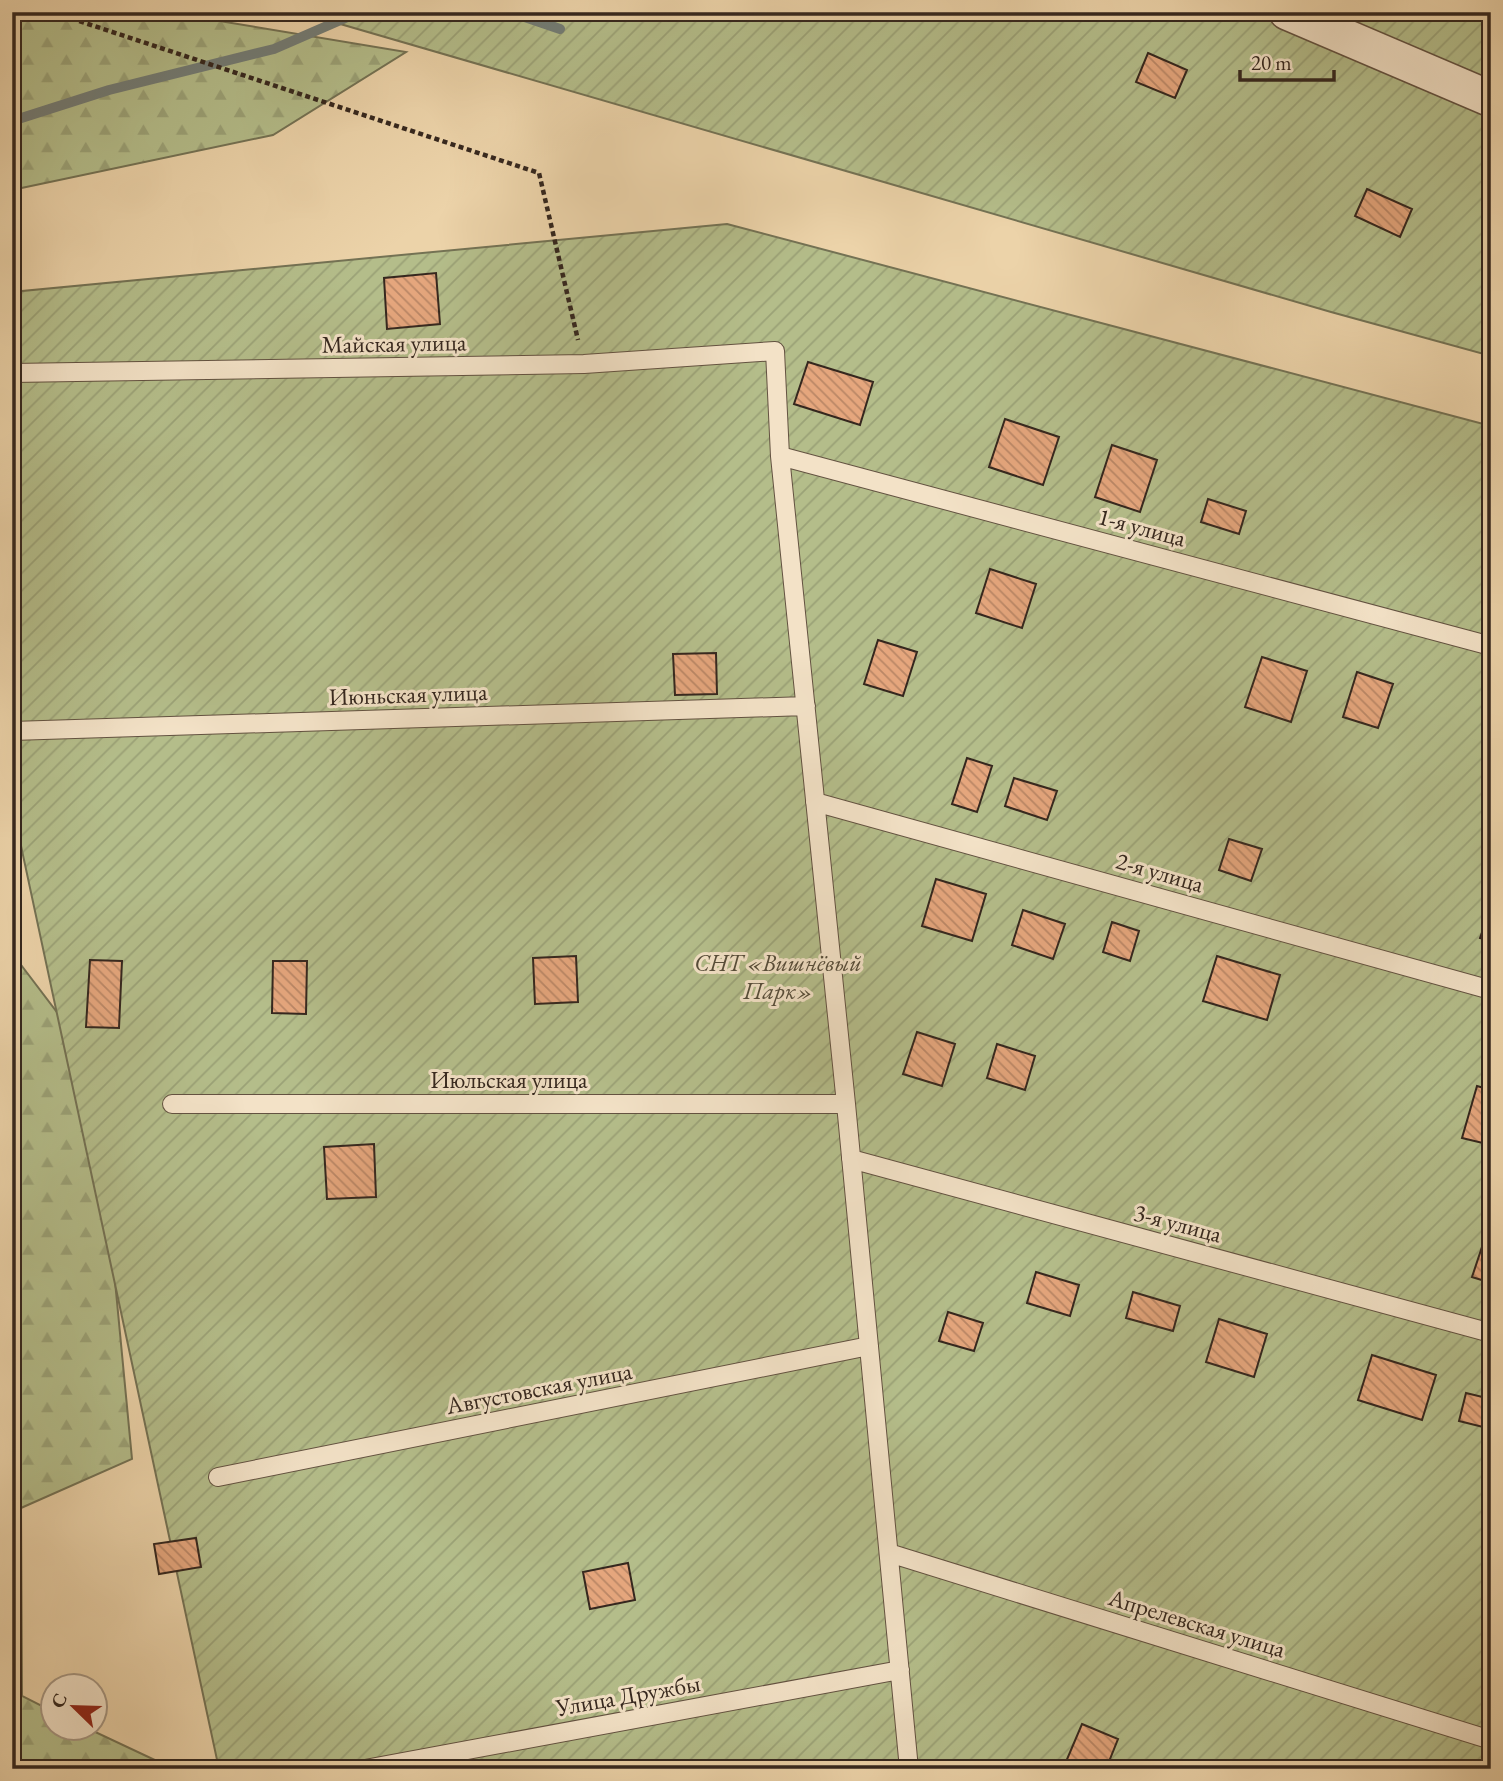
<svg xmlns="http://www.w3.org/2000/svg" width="1503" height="1781" font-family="'EB Garamond',serif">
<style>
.forest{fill:url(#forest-firs);stroke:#747254;stroke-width:2}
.garden{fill:url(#garden-furrows);stroke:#747254;stroke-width:2}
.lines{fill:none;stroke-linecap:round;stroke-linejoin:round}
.stream{stroke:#737d77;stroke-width:10}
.building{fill:url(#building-back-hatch);stroke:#35271e;stroke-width:2}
.service-casing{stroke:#635241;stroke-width:20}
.minor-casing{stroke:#635241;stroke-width:38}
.path{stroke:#35271e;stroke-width:4.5;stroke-dasharray:5 3.5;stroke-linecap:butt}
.service{stroke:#f3e2c7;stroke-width:18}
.minor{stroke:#f3e2c7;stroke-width:35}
.labels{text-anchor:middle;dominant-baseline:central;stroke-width:6;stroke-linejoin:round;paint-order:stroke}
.street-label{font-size:24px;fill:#35271e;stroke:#f3e2c7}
.park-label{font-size:24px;font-style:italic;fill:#554c39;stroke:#f3e2c7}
</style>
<defs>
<pattern id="forest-firs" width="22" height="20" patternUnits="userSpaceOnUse" patternTransform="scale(1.75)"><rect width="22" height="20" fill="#b4bd8a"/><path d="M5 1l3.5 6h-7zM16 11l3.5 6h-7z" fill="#9ba277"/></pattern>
<pattern id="garden-furrows" width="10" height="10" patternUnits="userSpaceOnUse" patternTransform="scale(1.75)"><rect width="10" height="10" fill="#b4bd8a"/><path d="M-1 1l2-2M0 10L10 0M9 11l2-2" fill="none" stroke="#9ba277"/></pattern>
<pattern id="building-back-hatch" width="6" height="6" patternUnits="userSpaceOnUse" patternTransform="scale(1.75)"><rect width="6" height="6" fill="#e5a67d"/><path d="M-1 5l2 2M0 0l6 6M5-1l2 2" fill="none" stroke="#ba8766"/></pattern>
</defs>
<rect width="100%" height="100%" fill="#ecd3a9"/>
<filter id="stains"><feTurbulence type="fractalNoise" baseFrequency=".00286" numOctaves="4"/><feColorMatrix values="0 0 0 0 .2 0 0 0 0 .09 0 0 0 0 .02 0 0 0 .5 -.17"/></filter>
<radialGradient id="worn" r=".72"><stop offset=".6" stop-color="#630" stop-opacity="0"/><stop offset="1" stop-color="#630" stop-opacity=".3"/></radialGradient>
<path class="forest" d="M12 12H165L406 52 273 135 12 190Z
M12 953 94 1061 132 1459 21 1508 22 1696 52 1711V1728L89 1729 157 1761 159 1769H12Z"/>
<path class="garden" d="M299 12H1491V356L1331 312Z
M727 224 1491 426V1769H219L12 804V292Z"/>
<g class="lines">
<path class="stream" d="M510 12 560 29
M12 121 109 90 274 49 359 12"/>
</g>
<path class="building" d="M1148 53 1187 70 1175 98 1136 82Z
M1367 189 1412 209 1400 237 1355 216Z
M436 273 440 324 387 329 384 278Z
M808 362 873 382 860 425 794 404Z
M1005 419 1059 437 1043 485 989 467Z
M1112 445 1157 460 1140 512 1095 497Z
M1208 499 1246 511 1239 534 1201 522Z
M990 569 1036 584 1022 628 976 613Z
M878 640 917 652 903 696 864 684Z
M716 653 717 694 675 695 673 654Z
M1262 657 1307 671 1291 722 1245 707Z
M1357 672 1393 684 1378 728 1343 717Z
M967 758 992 766 977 812 952 804Z
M1014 778 1057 791 1047 820 1005 806Z
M1229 839 1262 849 1251 881 1219 870Z
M936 879 986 894 972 941 922 926Z
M1491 907V941L1480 938Z
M1023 910 1065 924 1053 959 1012 945Z
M1112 922 1139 931 1130 961 1103 952Z
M576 956 578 1002 535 1004 533 958Z
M1217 956 1280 975 1267 1020 1203 1001Z
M90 960 122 961 119 1028 86 1027Z
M273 961H307L306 1014 272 1013Z
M917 1032 955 1044 942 1086 903 1074Z
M997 1044 1035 1056 1025 1090 987 1078Z
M1477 1086 1491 1090V1145L1462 1138Z
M374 1144 376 1197 327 1199 324 1147Z
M1487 1232 1491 1233V1283L1472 1277Z
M1036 1272 1079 1285 1070 1316 1027 1303Z
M1133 1292 1180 1306 1173 1331 1126 1318Z
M948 1312 983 1323 974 1351 939 1341Z
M1219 1319 1267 1334 1254 1377 1206 1362Z
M1372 1355 1436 1375 1422 1420 1358 1400Z
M1466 1393 1491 1399V1429L1459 1421Z
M196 1538 201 1567 159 1574 154 1544Z
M628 1563 635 1600 590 1609 583 1572Z
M1082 1724 1118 1739 1106 1769H1077L1065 1764Z"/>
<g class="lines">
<defs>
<path id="service" d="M12 373 584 364 775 351 780 456 846 1104 909 1769
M780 456 1491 646
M12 731 806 706
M815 802 1491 990
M172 1104H846
M851 1159 1491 1333
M218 1477 869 1346
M889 1553 1491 1740
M365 1769 900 1670"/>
<path id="minor" d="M1287 12 1491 99"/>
</defs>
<use href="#service" class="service-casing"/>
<use href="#minor" class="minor-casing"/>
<path class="path" d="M66 12 70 18 539 173 578 340"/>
<use href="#service" class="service"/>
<use href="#minor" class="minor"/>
</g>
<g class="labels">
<g class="street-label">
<text transform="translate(394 343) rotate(-1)">Майская улица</text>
<text transform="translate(1142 527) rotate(15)">1-я улица</text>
<text transform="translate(408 694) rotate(-2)">Июньская улица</text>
<text transform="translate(1160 872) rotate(16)">2-я улица</text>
<text x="509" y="1079">Июльская улица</text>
<text transform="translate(1178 1223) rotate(15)">3-я улица</text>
<text transform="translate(539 1388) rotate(-11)">Августовская улица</text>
<text transform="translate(1197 1623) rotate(17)">Апрелевская улица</text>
<text transform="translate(628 1695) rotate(-10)">Улица Дружбы</text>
</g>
<g class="park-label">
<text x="778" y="962">СНТ «Вишнёвый<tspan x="778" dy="28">Парк»</tspan></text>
</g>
</g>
<rect width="1503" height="1781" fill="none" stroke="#ecd3a9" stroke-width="42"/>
<rect x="14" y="14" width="1475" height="1753" fill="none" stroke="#35271e" stroke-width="3.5"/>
<rect x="21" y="21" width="1461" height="1739" fill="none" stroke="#35271e" stroke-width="2"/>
<g transform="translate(74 1707) rotate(293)"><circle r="33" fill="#f3e2c7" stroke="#a79783" stroke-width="2"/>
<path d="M0-5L12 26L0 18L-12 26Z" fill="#8f2418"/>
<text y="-10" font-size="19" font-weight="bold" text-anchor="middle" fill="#35271e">С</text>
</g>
<path d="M1240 70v10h94v-10" fill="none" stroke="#35271e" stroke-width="3.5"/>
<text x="1251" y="70" font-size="21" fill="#35271e" stroke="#f3e2c7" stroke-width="5" paint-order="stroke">20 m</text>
<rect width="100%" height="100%" filter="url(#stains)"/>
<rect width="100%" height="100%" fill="url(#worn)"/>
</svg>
